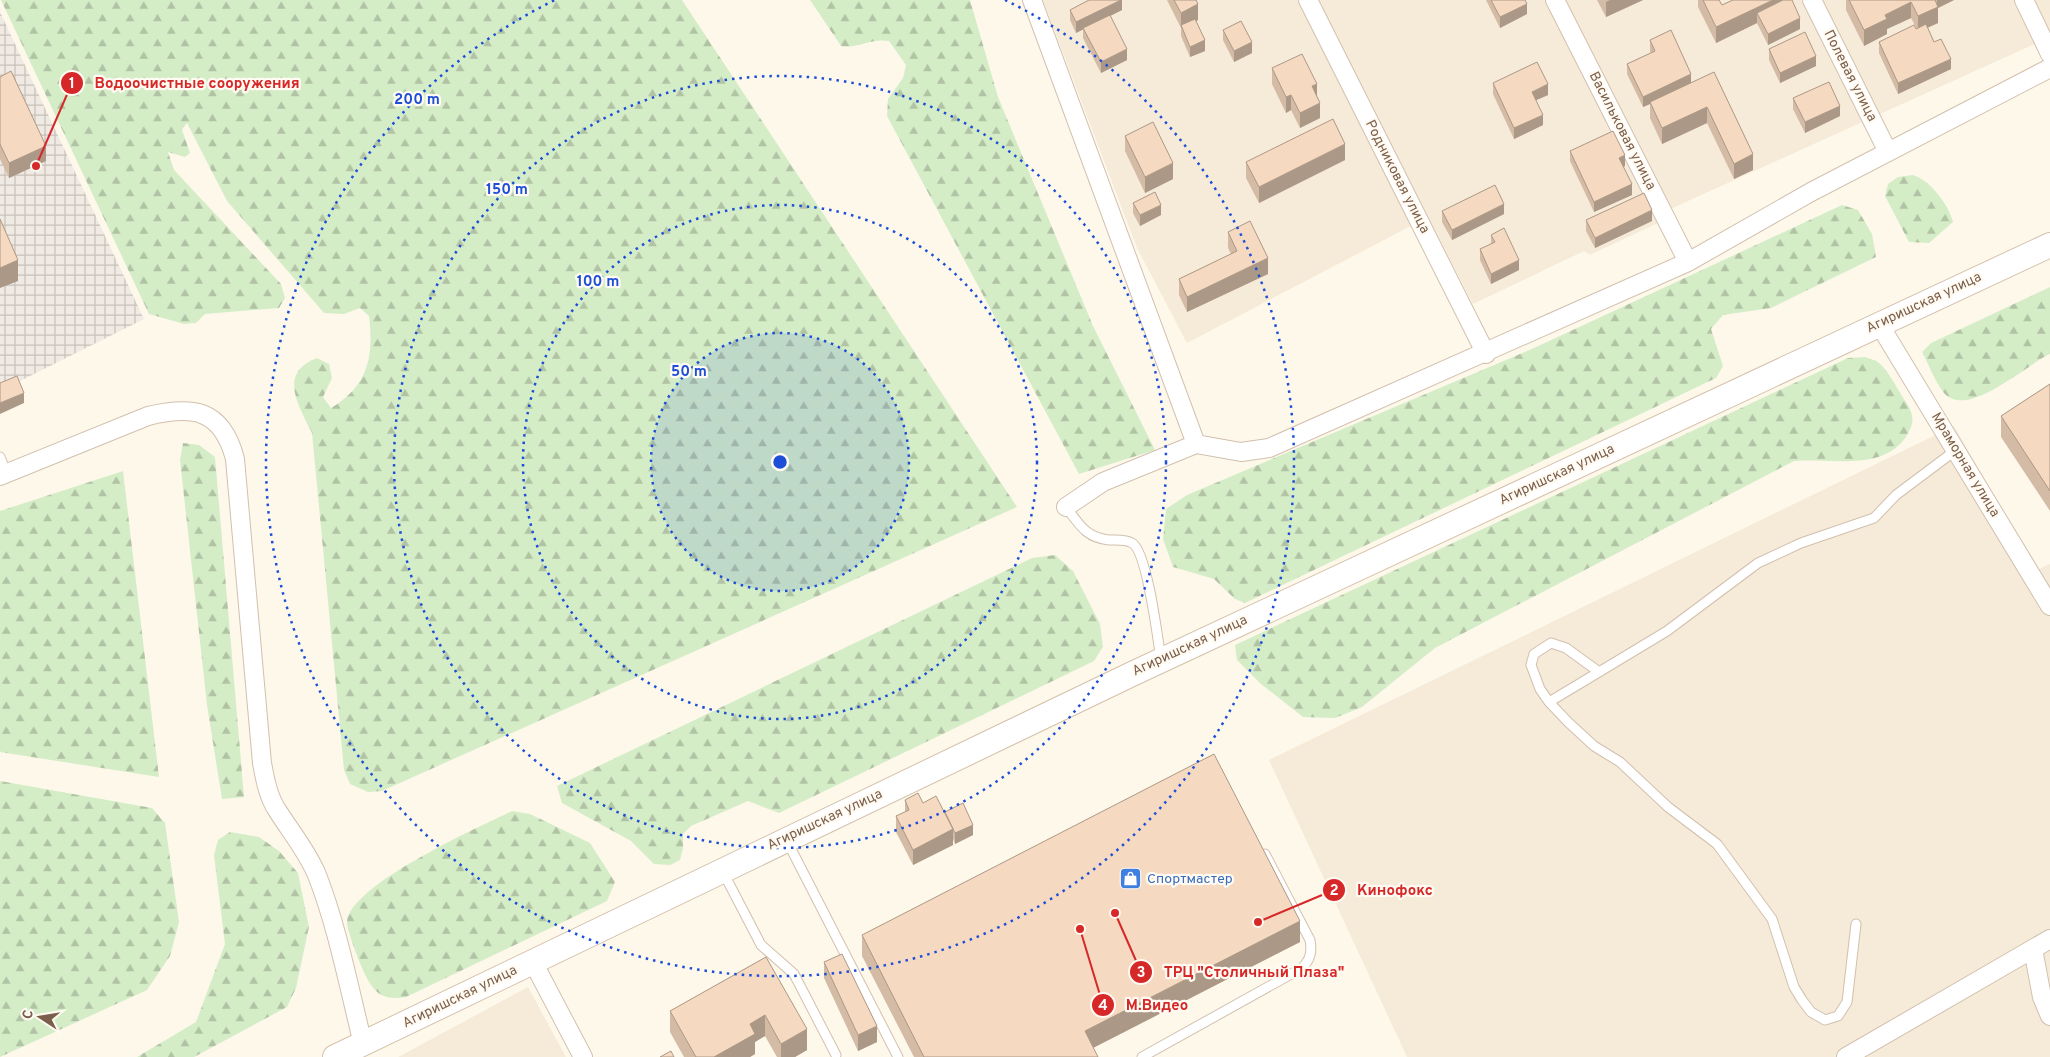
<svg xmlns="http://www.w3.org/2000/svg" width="2050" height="1057" font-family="Overpass,sans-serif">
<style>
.residential{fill:#f6ead8}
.industrial{fill:url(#industrial-grid)}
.forest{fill:url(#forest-firs)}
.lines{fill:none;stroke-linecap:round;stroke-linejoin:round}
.lane-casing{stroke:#d2c0ae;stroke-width:11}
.street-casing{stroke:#d2c0ae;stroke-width:20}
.secondary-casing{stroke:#d5c1ac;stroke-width:26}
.lane{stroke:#fff;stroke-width:9}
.street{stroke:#fff;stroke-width:18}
.secondary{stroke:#fff;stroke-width:24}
.wall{fill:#d3bba5}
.shaded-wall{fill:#ac9886}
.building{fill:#f5d9c0;stroke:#ac9886}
.ring{fill:none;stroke:#1d4ed8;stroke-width:2.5;stroke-dasharray:2.5 5}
.labels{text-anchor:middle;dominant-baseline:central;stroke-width:4.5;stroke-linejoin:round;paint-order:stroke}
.street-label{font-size:14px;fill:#7c5f4b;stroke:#fffbf3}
.shop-label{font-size:14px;fill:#366cbe;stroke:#fffbf3;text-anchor:start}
.centre{fill:#1d4ed8;stroke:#fffbf3;stroke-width:2.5}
.ring-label{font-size:15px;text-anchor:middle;font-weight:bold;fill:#1d4ed8;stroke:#fffbf3;stroke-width:4.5;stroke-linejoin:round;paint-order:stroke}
.leader{fill:none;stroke:#d62828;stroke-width:2}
.callout-dot{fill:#d62828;stroke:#fffbf3;stroke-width:2}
.mark-label{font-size:15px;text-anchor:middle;font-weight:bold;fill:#fff}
.callout-label{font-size:15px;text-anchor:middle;font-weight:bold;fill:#d62828;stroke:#fffbf3;stroke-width:4.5;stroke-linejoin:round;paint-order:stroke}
</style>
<defs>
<pattern id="industrial-grid" width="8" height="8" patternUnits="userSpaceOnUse" patternTransform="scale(1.25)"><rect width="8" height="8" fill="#efeae3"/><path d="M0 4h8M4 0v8" fill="none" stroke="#c7c1ba"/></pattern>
<pattern id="forest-firs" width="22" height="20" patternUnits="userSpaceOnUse" patternTransform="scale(1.25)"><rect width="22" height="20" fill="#d4edc7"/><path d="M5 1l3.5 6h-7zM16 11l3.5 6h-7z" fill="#b1c3a4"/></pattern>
</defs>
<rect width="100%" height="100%" fill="#fef8eb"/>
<path class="residential" d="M1043 0H2050V37L1655 216 1658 223 1590 255 1584 251 1473 304 1428 217 1187 343 1137 248Z
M1954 426 2037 570 2050 564V1057H1407L1269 760Z
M528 987 566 1057H398L402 1055Z"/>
<path class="industrial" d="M0 12 144 319 0 391Z"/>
<path class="forest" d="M1 0H682L1017 507 382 791 368 792 350 784 344 770 312 433C299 406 277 373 317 358L329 364 332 378 323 397 331 408C368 386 374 357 369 316L360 308 344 314 324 313 227 201 187 123 182 130 190 153 185 157 168 152 174 170 281 284 285 298 279 308 205 314 196 323 184 324 149 314Z
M810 0H970L998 97 1093 326 1155 450 1079 474 887 116 888 99 903 78 906 65 889 41C869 38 859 49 841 46Z
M1913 175C1930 180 1949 205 1953 222L1929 243 1909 242 1885 196 1888 184 1898 177Z
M1842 205 1858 210 1872 234 1876 257 1771 308 1723 315 1711 329 1723 366 1716 378 1245 603 1235 599 1214 579 1173 567 1163 539 1166 509 1187 495 1534 348Z
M2050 287V354C2027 364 1967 420 1944 393 1935 382 1929 365 1922 352L1931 343Z
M1865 357C1870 359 1876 360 1879 363 1888 370 1899 391 1905 401 1914 414 1915 422 1907 435 1885 472 1831 458 1794 461L1435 648 1362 707 1335 718 1303 717 1261 684 1237 660 1235 645 1848 358Z
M183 443 199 445 215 457 244 797 222 799 207 705 180 460Z
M123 471 159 777 0 752V511Z
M1055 555 1073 571 1100 624 1103 647 1094 661 779 813 748 801 691 826 683 834V848L680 860 670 865 654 864 631 841 562 803 557 786 1032 558Z
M0 781 152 808 165 823 179 922 170 956 147 990 0 1057Z
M512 811 530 814 590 843 615 882 607 901 406 997C381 1001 373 992 363 970 359 961 347 931 347 922 349 885 479 827 512 811Z
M230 832 259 837 279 851 298 873 309 927 296 988 287 1007 194 1057H137L196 1022 225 944 214 855 218 840Z"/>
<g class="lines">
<defs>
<path id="lane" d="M0 457 7 474
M1066 507C1079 524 1086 538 1109 540 1116 540 1126 539 1132 543 1147 551 1158 640 1161 660
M1549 702 1599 672
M787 841 898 1057
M723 872 761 945 794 974 836 1055
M1856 924 1847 1002 1838 1016 1825 1020 1811 1012 1802 1000 1794 987 1772 919 1717 844 1668 807 1620 762 1594 746 1568 722 1549 702 1540 689 1531 665 1534 654 1551 643 1566 648 1599 672 1667 631 1758 563 1801 543 1874 518 1896 495 1956 450
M1142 1057 1302 968C1311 959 1312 951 1310 940L1265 854"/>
<path id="street" d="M1032 0 1196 444
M1308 0 1486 354
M1555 0 1688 262
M1812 0 1888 152
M2024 0 2050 54
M1879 324 2050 606
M0 476 148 416C193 405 222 409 235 459L262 763C265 779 268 796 277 810 291 832 307 851 317 875 338 929 349 988 363 1044
M1066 507 1103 482 1196 444 1241 452 1269 448 1688 262 1811 192 2050 68
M2033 949 2042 997 2050 1016
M533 962 583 1057
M1846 1057 2050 939"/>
<path id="secondary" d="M335 1057 1132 674 2050 245"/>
</defs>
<use href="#lane" class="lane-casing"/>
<use href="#street" class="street-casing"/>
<use href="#secondary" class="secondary-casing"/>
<use href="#lane" class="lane"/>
<use href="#street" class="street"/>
<use href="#secondary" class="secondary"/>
</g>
<path class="wall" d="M1122 0V10L1110 16 1127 60 1101 73 1083 38V29L1076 33 1070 20V10Z
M1167 0H1196L1198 20 1196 21 1205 51 1190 57 1181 36V28Z
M1486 0H1525L1527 14 1500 28Z
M1597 0H1643L1606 17Z
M1698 0H1719L1722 5 1733 0 1800 29 1768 45 1757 23 1716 43 1698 7Z
M1846 0H1954L1938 8V23L1927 28 1934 42 1951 69 1898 94 1879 53V42L1917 29 1911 18 1887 29V34L1864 46 1846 10Z
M1223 30 1252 53 1234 62 1223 40Z
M1650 40 1691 83 1753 170 1734 179 1707 123 1662 144 1650 118V104L1643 107 1627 74V64L1651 53 1650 51Z
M1769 49 1816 66 1780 83 1769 60Z
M1272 68 1317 97 1320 118 1300 128 1291 110 1286 113 1272 84Z
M0 77 46 161 9 178 0 159Z
M1493 83 1548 95 1536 100 1543 125 1514 139 1493 94Z
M1793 98 1840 116 1805 133 1793 109Z
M1125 136 1173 179 1145 193 1125 151Z
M1570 151 1625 166 1623 167 1632 195 1594 212 1570 161Z
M1345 160 1259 203 1246 178V162Z
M1133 203 1161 215 1140 226 1133 213Z
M1442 211 1504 214 1452 240 1442 222Z
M1586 220 1652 221 1595 248 1586 231Z
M1228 232 1268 274 1187 312 1179 295V279L1231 254 1228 248Z
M1491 235 1519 270 1491 284 1480 260V249L1491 244Z
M2050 384V511L2001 437V416Z
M905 800 923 803 945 814 973 835 955 844 953 839V845L913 865 896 832V816L905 812Z
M862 935 1300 942 1093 1048 1098 1057H914L862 956Z
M766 957 807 1050 795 1057H777L765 1036 755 1042V1054L750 1057H684L670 1032V1011Z
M824 962 877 1042 858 1051 824 978Z"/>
<path class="shaded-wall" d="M1121 0H1122V10L1076 33V22Z
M1610 0H1643L1606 17V2Z
M1773 0H1784L1757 13V23L1716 43V27Z
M1937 0H1954L1938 8V23L1918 32V16L1937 7Z
M1911 2V18L1887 29V34L1864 46V30L1885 15Z
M1198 4V20L1182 28 1181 26V13Z
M1527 4V14L1500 28V17Z
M1800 18V29L1768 45V34Z
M1205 40V51L1190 57V47Z
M1252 42V53L1234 62V51Z
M1127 49V60L1101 73V62Z
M1816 56V66L1780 83V73Z
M1951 59V69L1898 94V83Z
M1691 74V85L1650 102V104L1643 107V97Z
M1317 84V100L1312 86Z
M1548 84V95L1532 102V92Z
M1291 95V110L1286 113V97Z
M1320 103V118L1300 128V113Z
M1840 106V116L1805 133V122Z
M1707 107V123L1662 144V128Z
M1543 115V125L1514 139V128Z
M1345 144V160L1259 203V187Z
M46 146V161L9 178V163Z
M1753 154V170L1734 179V164Z
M1625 155V166L1619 169V158Z
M1173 163V179L1145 193V177Z
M1632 184V195L1594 212V202Z
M1504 204V214L1452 240V230Z
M1161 205V215L1140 226V215Z
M1652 210V221L1595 248V238Z
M1268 258V274L1187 312V297Z
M18 260V281L0 288V268Z
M1519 260V270L1491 284V274Z
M24 393V403L0 414V403Z
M973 825V835L955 844V833Z
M953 829V845L913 865V850Z
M1300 921V942L1085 1052V1031Z
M765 1015V1036L755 1042V1054L750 1057H714L750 1024Z
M877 1026V1042L858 1051V1035Z
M807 1029V1050L795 1057H781V1044Z"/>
<path class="building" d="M1089 0H1121L1076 22 1070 10Z
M1174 0H1196L1198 4 1181 13Z
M1491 0H1525L1527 4 1500 17Z
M1703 0H1719L1722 5 1733 0H1773L1716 27Z
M1783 0H1792L1800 18 1768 34 1757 13Z
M1849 0H1935L1938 7 1918 16 1911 2 1885 15 1887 19 1864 30Z
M1110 15 1127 49 1101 62 1083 28Z
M1195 19 1205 40 1190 47 1181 25Z
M1241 21 1252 42 1234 51 1223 30Z
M1926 24 1934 42 1941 39 1951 59 1898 83 1879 42 1914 25 1916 29Z
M1671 30 1691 74 1643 97 1627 64 1655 51 1650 40Z
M1805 32 1816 56 1780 73 1769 49Z
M1302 54 1317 84 1312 86 1320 103 1300 113 1291 95 1286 97 1272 68Z
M1537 62 1548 84 1532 92 1543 115 1514 128 1493 83Z
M11 71 46 146 9 163 0 144V77Z
M1714 72 1753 154 1734 164 1707 107 1662 128 1650 102Z
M1829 82 1840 106 1805 122 1793 98Z
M1333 119 1345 144 1259 187 1246 162Z
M1153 122 1173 163 1145 177 1125 136Z
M1613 131 1625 155 1619 158 1632 184 1594 202 1570 151Z
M1495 185 1504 204 1452 230 1442 211Z
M1155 192 1161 205 1140 215 1133 203Z
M1644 193 1652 210 1595 238 1586 220Z
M0 219 18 260 0 268Z
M1250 221 1268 258 1187 297 1179 279 1237 251 1228 232Z
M1504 228 1519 260 1491 274 1480 249 1495 242 1491 235Z
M17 376 24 393 0 403V383Z
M2050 384V491L2001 416Z
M1214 754 1300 921 1085 1031 1098 1057H924L862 935Z
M918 793 923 803 936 796 953 829 913 850 896 816 909 810 905 800Z
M963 803 973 825 955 833 945 812Z
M842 954 877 1026 858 1035 824 962Z
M766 957 807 1029 781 1044 765 1015 750 1024 755 1034 714 1057H696L670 1011Z
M671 1051 674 1057H660Z"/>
<circle cx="780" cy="462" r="129" fill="#1d4ed8" fill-opacity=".12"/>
<g class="ring">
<circle cx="780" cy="462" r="129"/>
<circle cx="780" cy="462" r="257"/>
<circle cx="780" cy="462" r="386"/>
<path d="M1005 0A514 514 0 1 1 555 0"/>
</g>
<defs>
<symbol id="shop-square" viewBox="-11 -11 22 22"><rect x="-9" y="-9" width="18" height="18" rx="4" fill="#3f7fe0" stroke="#fffbf3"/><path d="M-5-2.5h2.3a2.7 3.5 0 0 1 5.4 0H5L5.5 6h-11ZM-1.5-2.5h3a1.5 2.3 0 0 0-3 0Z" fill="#fff"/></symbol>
</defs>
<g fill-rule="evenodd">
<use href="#shop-square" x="1118" y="866" width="25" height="25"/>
</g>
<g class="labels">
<g class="street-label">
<text transform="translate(1850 76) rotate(63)">Полевая улица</text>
<text transform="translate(1622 131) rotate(63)">Васильковая улица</text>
<text transform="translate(1397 177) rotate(63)">Родниковая улица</text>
<text transform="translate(1924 303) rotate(-25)">Агиришская улица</text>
<text transform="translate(1965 465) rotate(59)">Мраморная улица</text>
<text transform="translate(1557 475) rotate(-25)">Агиришская улица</text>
<text transform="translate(1190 646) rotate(-25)">Агиришская улица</text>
<text transform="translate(825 820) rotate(-25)">Агиришская улица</text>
<text transform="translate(460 997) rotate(-26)">Агиришская улица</text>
</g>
<g class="shop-label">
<text x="1147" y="879">Спортмастер</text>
</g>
</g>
<circle cx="780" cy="462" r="8" class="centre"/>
<g class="ring-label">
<text x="417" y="104">200 m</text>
<text x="507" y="194">150 m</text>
<text x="598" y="286">100 m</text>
<text x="689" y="376">50 m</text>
</g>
<path class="leader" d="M36 166L72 83M1258 922L1334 890M1115 913L1141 972M1080 929L1103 1005"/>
<g class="callout-dot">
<circle cx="36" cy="166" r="5"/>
<circle cx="1258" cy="922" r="5"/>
<circle cx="1115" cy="913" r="5"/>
<circle cx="1080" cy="929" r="5"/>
<circle cx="72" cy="83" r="12"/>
<circle cx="1334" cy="890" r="12"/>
<circle cx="1141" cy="972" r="12"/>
<circle cx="1103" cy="1005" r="12"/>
</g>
<g class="mark-label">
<text x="72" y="88">1</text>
<text x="1334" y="895">2</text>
<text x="1141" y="977">3</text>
<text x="1103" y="1010">4</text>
</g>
<g class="callout-label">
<text x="197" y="88">Водоочистные сооружения</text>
<text x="1395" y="895">Кинофокс</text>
<text x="1254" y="977">ТРЦ "Столичный Плаза"</text>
<text x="1157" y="1010">М.Видео</text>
</g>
<g transform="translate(40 1017) rotate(282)" stroke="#fffbf3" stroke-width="4" paint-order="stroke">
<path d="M0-4L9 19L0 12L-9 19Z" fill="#7c5f4b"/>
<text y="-8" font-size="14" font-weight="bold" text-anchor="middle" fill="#7c5f4b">С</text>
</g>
</svg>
